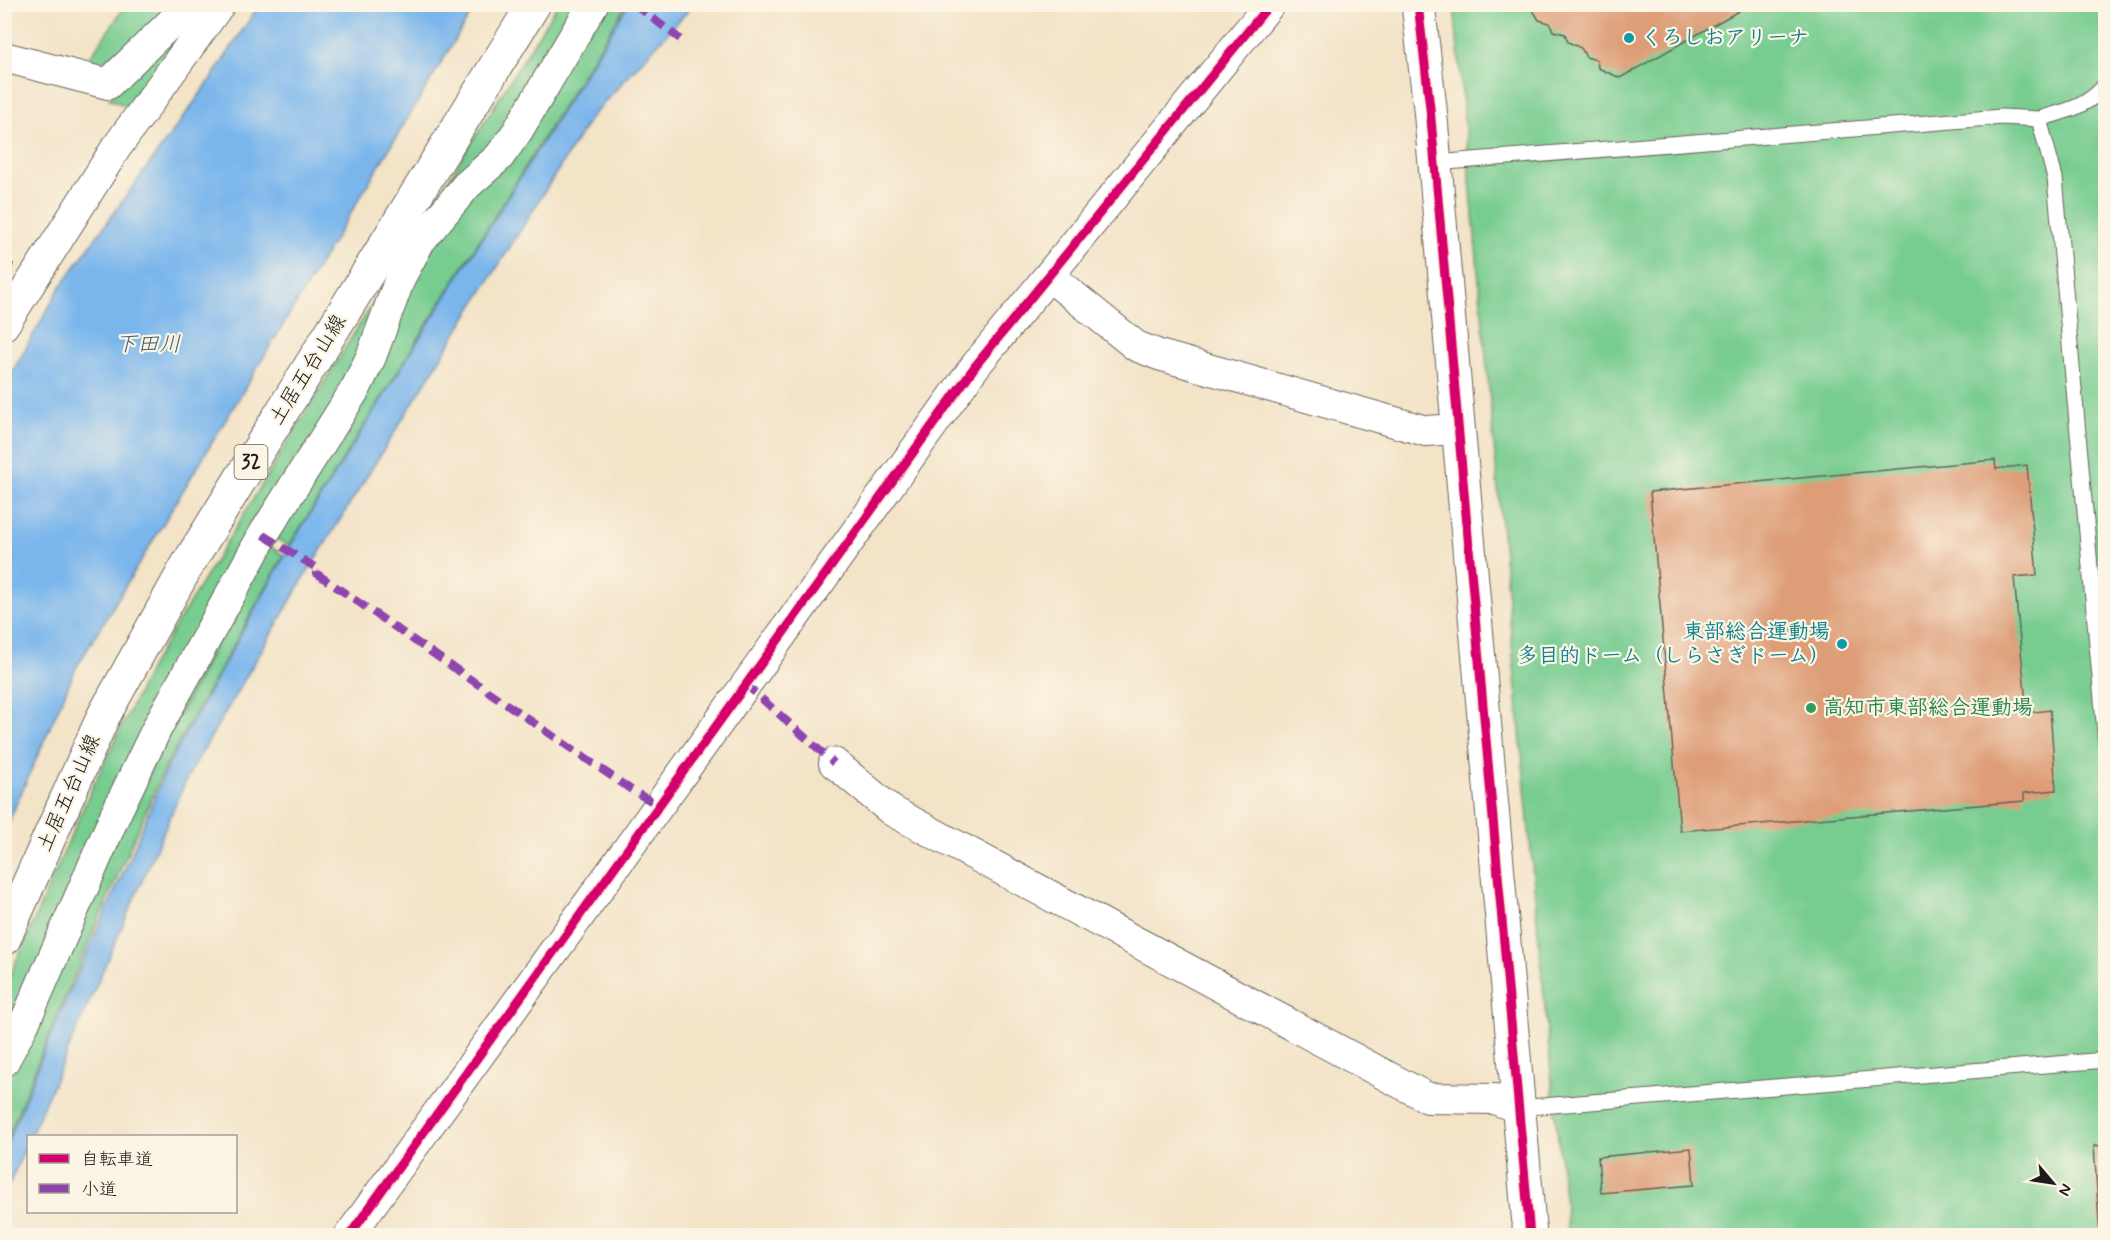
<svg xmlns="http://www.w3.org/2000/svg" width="2110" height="1240" font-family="Mynerve,'Klee One',sans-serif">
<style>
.green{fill:#77cc90;stroke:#4a7456;stroke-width:1.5}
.water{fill:#7ab6ec;stroke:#4b6984;stroke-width:1.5}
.building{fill:#dd9d77}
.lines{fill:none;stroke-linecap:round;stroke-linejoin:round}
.service-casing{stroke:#676258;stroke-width:17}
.minor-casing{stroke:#676258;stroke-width:32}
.tertiary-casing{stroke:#676258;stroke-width:35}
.primary-casing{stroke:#676258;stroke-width:35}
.service{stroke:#fff;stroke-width:15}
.minor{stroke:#fff;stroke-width:30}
.tertiary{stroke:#fff;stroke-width:33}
.primary{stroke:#fff;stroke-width:33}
.quiet{stroke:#8e44ad;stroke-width:8;stroke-dasharray:15 8;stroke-linecap:butt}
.cycleway-casing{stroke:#fcf5e5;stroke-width:13}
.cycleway{stroke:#d6006c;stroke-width:9}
.culture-dot{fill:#0f9aa8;stroke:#fcf5e5;stroke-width:2}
.leisure-dot{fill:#2e9e5b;stroke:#fcf5e5;stroke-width:2}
.labels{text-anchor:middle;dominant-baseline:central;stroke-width:4.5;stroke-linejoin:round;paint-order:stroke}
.shield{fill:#fcf5e5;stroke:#5f5d58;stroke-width:1.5}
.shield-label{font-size:20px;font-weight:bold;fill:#1c1c1c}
.culture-label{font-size:21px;font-weight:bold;fill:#0d838f;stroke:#fcf5e5;text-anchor:start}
.street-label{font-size:21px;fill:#1c1c1c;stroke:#fcf5e5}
.leisure-label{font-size:21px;font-weight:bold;fill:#27864d;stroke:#fcf5e5;text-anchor:start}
.water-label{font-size:22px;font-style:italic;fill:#425a6f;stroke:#fcf5e5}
</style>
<rect width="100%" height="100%" fill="#fcf5e5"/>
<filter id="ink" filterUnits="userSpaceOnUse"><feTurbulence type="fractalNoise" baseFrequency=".0167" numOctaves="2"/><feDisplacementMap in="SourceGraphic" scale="12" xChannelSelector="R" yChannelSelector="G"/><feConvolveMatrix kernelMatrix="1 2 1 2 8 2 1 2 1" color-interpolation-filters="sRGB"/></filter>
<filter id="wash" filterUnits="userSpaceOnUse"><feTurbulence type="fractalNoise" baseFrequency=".008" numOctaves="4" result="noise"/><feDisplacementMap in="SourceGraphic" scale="24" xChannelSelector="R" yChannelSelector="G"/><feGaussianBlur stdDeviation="1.35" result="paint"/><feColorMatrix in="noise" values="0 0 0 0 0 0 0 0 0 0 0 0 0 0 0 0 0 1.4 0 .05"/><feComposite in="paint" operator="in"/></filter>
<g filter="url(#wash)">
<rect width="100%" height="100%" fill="#f3e3c7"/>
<path class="green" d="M126 5H179L107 74 81 70Z
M200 5 131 108 109 99 121 81Z
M557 5H583L505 133 419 227Z
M600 5H626L289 546 276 539 399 296Z
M1454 5H2105V1235H1568L1550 1063Z
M388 278 366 352 5 1050V987L91 790 151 666Z
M269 546 284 555 165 767 58 1013 5 1144V1071L84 895Z"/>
<path class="water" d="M259 5H476L76 668 5 830V385L61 286 211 79Z
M628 5H693L591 117 308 571 188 776 5 1194V1148L59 1015 129 860 167 767 293 541Z"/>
<g id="blocks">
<path class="building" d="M1522 4H1751L1620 78 1598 68 1597 60 1586 57 1581 48 1568 42 1565 34 1553 31 1550 23 1539 20 1533 10Z
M13 264 6 286 10 288 4 296V266Z
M1995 460 1996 469 2027 465 2037 575 2014 577 2027 713 2050 710 2056 790 2024 793V801L1680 831 1650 492Z
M2106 1145V1236H2100L2094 1146Z
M1691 1148 1694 1185 1601 1193 1598 1157Z"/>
</g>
</g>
<g filter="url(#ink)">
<use href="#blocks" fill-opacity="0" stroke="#676258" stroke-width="1.5"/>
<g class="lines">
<defs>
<path id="service" d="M2039 119C2066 111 2088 107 2106 84
M1435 163 2002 117 2039 119 2055 178 2106 744
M1517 1108 2106 1060"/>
<path id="minor" d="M4 57 108 84 190 4
M420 241 467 185 499 157 517 132 593 4
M1049 276 1136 346 1159 355 1426 431 1458 429
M4 325 116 148 220 4
M834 763 892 811 1428 1098 1495 1099 1517 1108
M4 1061 24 1024 116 813 158 726 263 535 356 388 371 357 401 276 420 241 397 226
M349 1236 976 365 1270 4"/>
<path id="tertiary" d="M1418 4 1430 108 1530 1236"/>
<path id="primary" d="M4 939 104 715 188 564 534 4"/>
</defs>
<use href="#service" class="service-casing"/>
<use href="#minor" class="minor-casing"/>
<use href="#tertiary" class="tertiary-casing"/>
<use href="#primary" class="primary-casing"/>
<use href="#service" class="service"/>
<use href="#minor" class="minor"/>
<use href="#tertiary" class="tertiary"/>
<use href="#primary" class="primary"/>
<path class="quiet" d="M634 4 680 39
M263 535 318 569 316 573 633 791 660 806
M744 683 834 763"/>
<defs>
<path id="cycleway" d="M1418 4 1430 108 1530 1236
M349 1236 976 365 1270 4"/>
</defs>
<use href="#cycleway" class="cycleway-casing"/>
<use href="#cycleway" class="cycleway"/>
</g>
</g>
<g class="culture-dot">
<circle cx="1629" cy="38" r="6"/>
<circle cx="1842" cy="644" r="6"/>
</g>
<circle class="leisure-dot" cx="1811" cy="708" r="6"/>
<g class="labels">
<rect class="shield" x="234.5" y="445" width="33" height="34" rx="4.5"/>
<g class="shield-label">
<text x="251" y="462">32</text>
</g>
<g class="culture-label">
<text x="1641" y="38">くろしおアリーナ</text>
<text x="1830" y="632" text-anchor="end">東部総合運動場<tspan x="1830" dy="24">多目的ドーム（しらさぎドーム）</tspan></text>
</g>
<g class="street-label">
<text transform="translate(308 370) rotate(-58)">土居五台山線</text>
<text transform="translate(69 793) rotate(-66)">土居五台山線</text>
</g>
<g class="leisure-label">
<text x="1823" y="708">高知市東部総合運動場</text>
</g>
<g class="water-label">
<text x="148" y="345">下田川</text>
</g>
</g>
<rect width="2110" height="1240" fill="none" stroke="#fcf5e5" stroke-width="24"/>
<rect x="27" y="1135" width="210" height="78" fill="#fcf5e5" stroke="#a29e95" stroke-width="1.5"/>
<rect x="39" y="1154" width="30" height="9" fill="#d6006c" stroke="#a29e95" stroke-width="1.5"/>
<text x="81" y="1165" font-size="18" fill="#1c1c1c">自転車道</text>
<rect x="39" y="1184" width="30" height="9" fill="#8e44ad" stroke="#a29e95" stroke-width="1.5"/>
<text x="81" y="1195" font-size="18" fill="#1c1c1c">小道</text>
<g transform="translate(2053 1183) rotate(119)" stroke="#fcf5e5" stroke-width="4.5" paint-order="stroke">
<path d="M0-4.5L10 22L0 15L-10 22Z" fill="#1c1c1c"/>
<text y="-9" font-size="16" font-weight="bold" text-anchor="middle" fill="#1c1c1c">N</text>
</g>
</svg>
